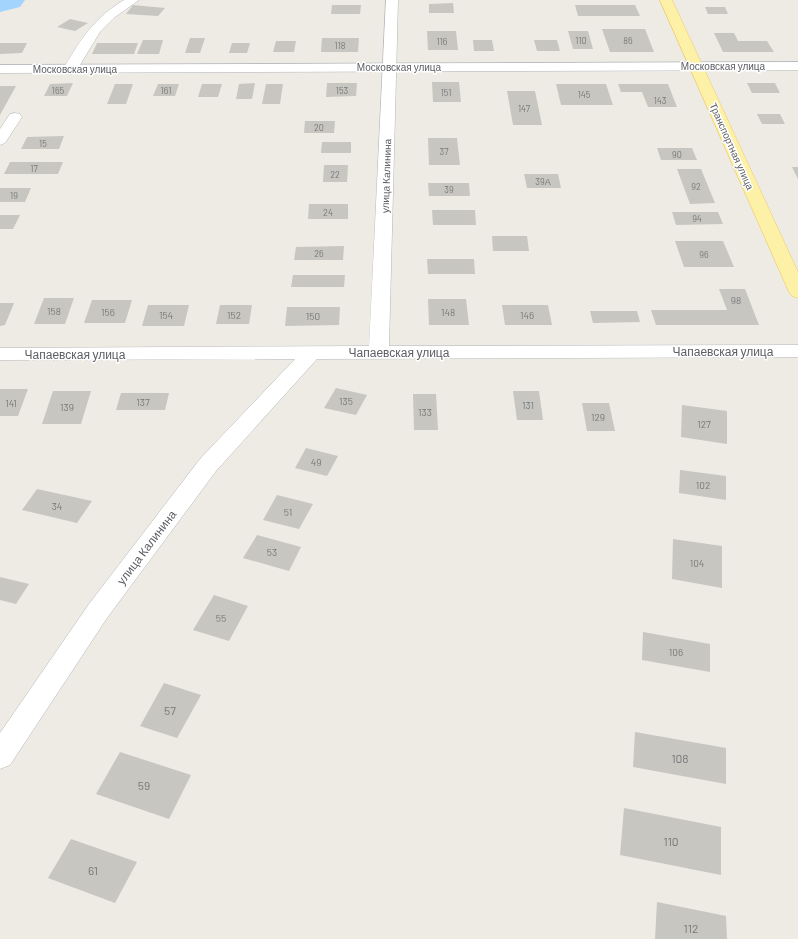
<svg xmlns="http://www.w3.org/2000/svg" width="798" height="939" font-family="Barlow,sans-serif">
<style>
.lines{fill:none;stroke-linecap:round;stroke-linejoin:round}
.river{fill:#a3d4fd;fill-rule:evenodd}
.building{fill:#c8c6c0}
.street-casing{stroke:#b3b5ba;stroke-width:1}
.secondary-casing{stroke:#b4b7bd;stroke-width:1}
.primary-casing{stroke:#efc85b;stroke-width:1}
.street{fill:#fff;fill-rule:evenodd}
.secondary{fill:#fff;fill-rule:evenodd}
.primary{fill:#fdf1a8;fill-rule:evenodd}
.labels{text-anchor:middle;dominant-baseline:central;stroke-width:3;stroke-linejoin:round;paint-order:stroke}
.far-number-label{font-size:9px;fill:#76787a}
.far-street-label{font-size:10px;fill:#5b5e63;stroke:#fff}
.number-label{font-size:10px;fill:#76787a}
.street-label{font-size:12px;fill:#5b5e63;stroke:#fff}
.near-number-label{font-size:12px;fill:#76787a}
</style>
<rect width="100%" height="100%" fill="#edebe3"/>
<g class="lines">
<path class="river" d="M0 0H25L20 7 0 12Z"/>
</g>
<path class="building" d="M453 3 454 13H429V4Z
M133 5 165 8 158 16 126 14Z
M332 5H361L360 14H331Z
M575 5H635L640 16H578Z
M705 7H725L728 14H708Z
M70 19 88 23 75 31 57 27Z
M602 29H645L654 52H610Z
M427 31H456L458 50H428Z
M568 31H588L593 49H573Z
M714 33H734L738 41H767L774 52H723Z
M190 38H205L200 53H185Z
M322 38H359L358 52H321Z
M143 40H163L159 54H137Z
M473 40H492L494 51H474Z
M534 40H557L560 51H537Z
M276 41H296L294 52H273Z
M0 43H27L22 53 0 54Z
M97 43H138L134 54H92Z
M232 43H250L247 53H229Z
M432 82H459L461 102H433Z
M73 83 67 96H44L50 84Z
M255 83 252 99H236L239 84Z
M327 83H357L356 96 326 97Z
M747 83H775L780 93H752Z
M115 84H133L126 104H107Z
M158 84H179L175 96H153Z
M202 84H222L218 97H198Z
M266 84H283L280 104H262Z
M556 84H606L613 105H561Z
M618 84H668L677 107H648L642 92H621Z
M0 86H16L0 115Z
M507 91H535L542 125H513Z
M757 114H780L785 124H762Z
M305 121H335L334 133H304Z
M64 136 59 149H21L27 137Z
M428 138H457L460 165H429Z
M322 142H351V153H321Z
M657 148H692L697 160H661Z
M10 162H63L58 174H4Z
M324 165H348L347 182H323Z
M792 167H798V179Z
M677 169H701L715 203 690 204Z
M524 174H558L561 188H527Z
M428 183H469L470 196H429Z
M0 188H31L25 202H0Z
M309 204H348V219H308Z
M432 210H475L476 225H433Z
M672 212H718L723 224 676 225Z
M0 215H20L13 229H0Z
M492 236H527L529 251H493Z
M675 241H723L734 267H684Z
M344 246 343 260H294L296 247Z
M427 259H474L475 274H428Z
M293 275H345L344 287H291Z
M719 289H745L759 325H656L651 310H727Z
M44 298H74L65 324H34Z
M428 299H466L469 325H429Z
M92 300H132L125 323H84Z
M0 303H14L5 325 0 326Z
M148 305H189L184 326H142Z
M220 305H252L249 324H216Z
M502 305H548L552 325H505Z
M287 307H340L339 325 285 326Z
M590 311H637L640 322 593 323Z
M336 388 367 395 356 415 324 408Z
M0 389H28L18 416H0Z
M53 391H91L81 424H42Z
M513 391H539L543 420H517Z
M121 393H169L165 410H116Z
M413 394H436L438 430H414Z
M582 403H609L615 431H587Z
M682 405 727 411V444L681 437Z
M306 448 338 456 327 476 295 468Z
M680 470 726 476V500L679 493Z
M37 489 92 501 77 523 22 510Z
M277 495 313 504 299 529 263 520Z
M257 535 301 547 289 571 243 558Z
M673 539 722 546V588L672 579Z
M0 577 29 584 16 604 0 600Z
M214 595 248 606 229 641 193 630Z
M643 632 710 644V672L642 660Z
M164 683 201 695 177 738 140 726Z
M635 732 726 748V784L633 767Z
M120 752 191 775 169 819 96 794Z
M624 808 721 827V875L620 855Z
M71 839 137 862 115 903 48 878Z
M657 902 726 916 727 939H655Z"/>
<g class="lines">
<defs>
<path id="street" d="M124 0H139L115 17 100 32 75 73 70 74 65 73 63 70C79 41 95 17 124 0Z
M386 0H398L389 346 798 345V357L317 359 216 471 107 618 10 765 0 769V733L89 604 200 459 295 359 0 360V348L369 346Z
M15 113 20 114 22 117 5 143 0 145V129L10 114Z"/>
<path id="secondary" d="M798 62V70L0 73V65Z"/>
<path id="primary" d="M660 0H672L798 272V298L792 296 789 292Z"/>
</defs>
<use href="#street" class="street-casing"/>
<use href="#secondary" class="secondary-casing"/>
<use href="#primary" class="primary-casing"/>
<use href="#street" class="street"/>
<use href="#secondary" class="secondary"/>
<use href="#primary" class="primary"/>
</g>
<g class="labels">
<g class="far-number-label">
<text x="581" y="40">110</text>
<text x="628" y="40">86</text>
<text x="442" y="41">116</text>
<text x="340" y="45">118</text>
<text x="58" y="90">165</text>
<text x="166" y="90">161</text>
<text x="342" y="90">153</text>
<text x="446" y="92">151</text>
<text x="584" y="94">145</text>
<text x="660" y="100">143</text>
<text x="524" y="108">147</text>
<text x="319" y="127">20</text>
<text x="43" y="143">15</text>
<text x="444" y="151">37</text>
<text x="677" y="154">90</text>
<text x="34" y="168">17</text>
<text x="335" y="174">22</text>
<text x="543" y="181">39А</text>
<text x="696" y="186">92</text>
<text x="449" y="189">39</text>
<text x="14" y="195">19</text>
<text x="328" y="212">24</text>
<text x="697" y="218">94</text>
<text x="319" y="253">26</text>
<text x="704" y="254">96</text>
</g>
<g class="far-street-label">
<text x="723" y="66">Московская улица</text>
<text x="399" y="67">Московская улица</text>
<text x="75" y="69">Московская улица</text>
<text transform="translate(732 146) rotate(66)">Транспортная улица</text>
<text transform="translate(386 176) rotate(-88)">улица Калинина</text>
</g>
<g class="number-label">
<text x="736" y="300">98</text>
<text x="54" y="311">158</text>
<text x="108" y="312">156</text>
<text x="448" y="312">148</text>
<text x="166" y="315">154</text>
<text x="234" y="315">152</text>
<text x="527" y="315">146</text>
<text x="313" y="316">150</text>
<text x="346" y="401">135</text>
<text x="143" y="402">137</text>
<text x="11" y="403">141</text>
<text x="528" y="405">131</text>
<text x="67" y="407">139</text>
<text x="425" y="412">133</text>
<text x="598" y="417">129</text>
<text x="704" y="424">127</text>
<text x="316" y="462">49</text>
<text x="703" y="485">102</text>
<text x="57" y="506">34</text>
<text x="288" y="512">51</text>
<text x="272" y="552">53</text>
<text x="697" y="563">104</text>
<text x="221" y="618">55</text>
<text x="676" y="652">106</text>
</g>
<g class="street-label">
<text x="723" y="351">Чапаевская улица</text>
<text x="399" y="352">Чапаевская улица</text>
<text x="75" y="354">Чапаевская улица</text>
<text transform="translate(146 547) rotate(-53)">улица Калинина</text>
</g>
<g class="near-number-label">
<text x="170" y="710">57</text>
<text x="680" y="758">108</text>
<text x="144" y="785">59</text>
<text x="671" y="841">110</text>
<text x="93" y="870">61</text>
<text x="691" y="928">112</text>
</g>
</g>
</svg>
